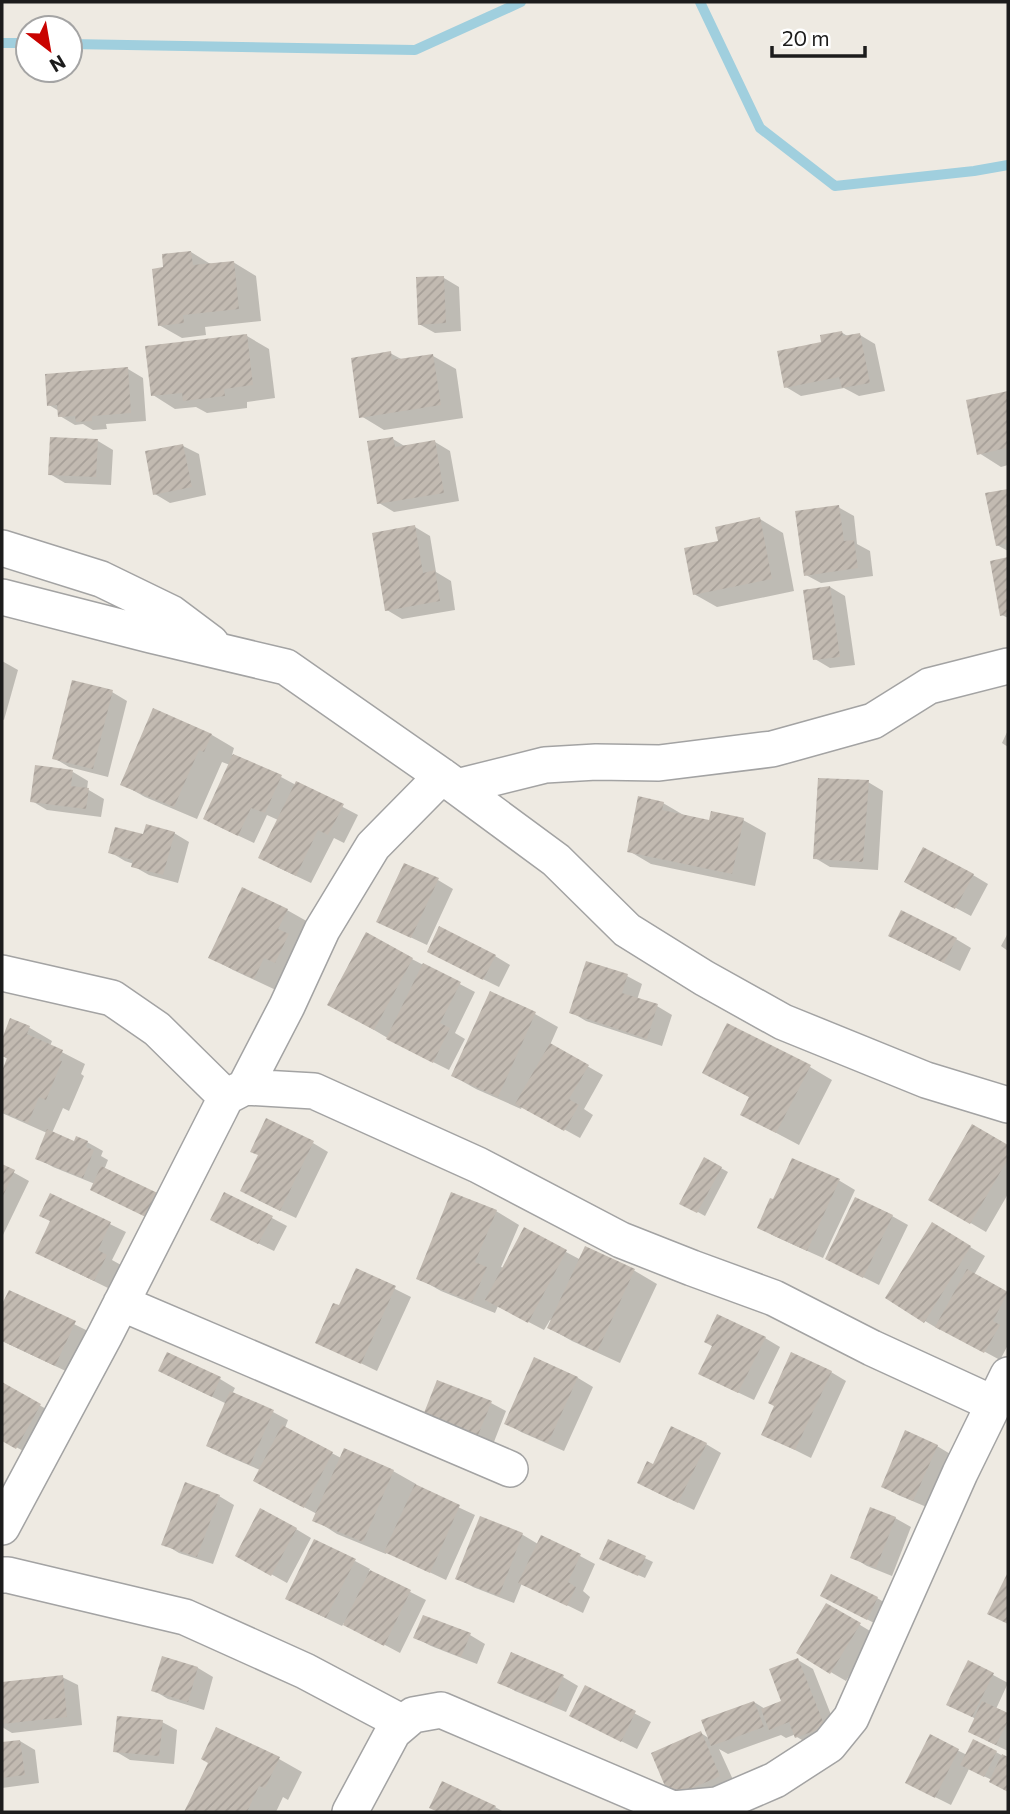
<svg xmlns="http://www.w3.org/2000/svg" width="1010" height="1814" font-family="Commissioner,sans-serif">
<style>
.shadow{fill:#0003}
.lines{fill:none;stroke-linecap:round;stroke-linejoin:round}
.stream{stroke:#a0cfde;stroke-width:10}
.building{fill:url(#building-hatch)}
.street-casing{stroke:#a3a3a3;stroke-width:38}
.street{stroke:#fff;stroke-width:35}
</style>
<defs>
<pattern id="building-hatch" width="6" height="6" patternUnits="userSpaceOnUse" patternTransform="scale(1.75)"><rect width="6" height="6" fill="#c2bab1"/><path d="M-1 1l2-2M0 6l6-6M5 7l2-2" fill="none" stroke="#a69f98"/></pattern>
</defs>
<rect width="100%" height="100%" fill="#eeeae2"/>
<path class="shadow" d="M191 252 212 265 233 262 256 276 261 321 205 327 206 335 182 338 159 325 165 269Z
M444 278 459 287 461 331 435 333 419 324Z
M841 332 849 337 860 335 875 344 885 391 859 396 844 388 801 396 786 387 823 344Z
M247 336 269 349 275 398 247 402V408L207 413 196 407 175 409 153 395Z
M390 353 403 360 433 356 456 369 463 418 384 430 361 416Z
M128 369 143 378 146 421 106 424 107 429 93 430 83 424 75 425 60 416 59 411 49 405Z
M1008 393V465L1001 467 979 453 968 402Z
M393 439 406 447 435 442 450 451 459 501 394 512 379 503Z
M98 441 113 450 111 485 65 483 50 474Z
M183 446 199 454 206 495 170 503 155 494Z
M1008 490V551L997 545 987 495Z
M838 507 854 516 857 544 870 551 873 576 821 583 806 575Z
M760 519 783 533 794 591 717 607 694 594 720 542Z
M415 527 430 536 436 572 451 581 455 610 402 619 387 610Z
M1008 559V618L1002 615 992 562Z
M830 587 845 596 855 665 830 668 815 659Z
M2 661 18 670 4 720 2 719Z
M112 692 127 701 108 777 69 767 54 758Z
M153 710 212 735 234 748 232 755 281 777 296 785 297 783 358 815 344 843 334 838 311 883 275 866 278 820 267 815 254 843 220 827 230 765 222 762 197 819 145 797 122 784Z
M1008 730V747L1002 743Z
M73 772 88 781 87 789 104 799 101 817 47 810 32 801Z
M868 782 883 791 878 870 830 867 815 858Z
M663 803 687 817 710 822 743 820 766 833 755 886 651 864 629 851Z
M174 833 189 842 178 883 149 875 133 866 134 864 125 861 110 852 145 836Z
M973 875 988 884 971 916 922 890Z
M438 880 453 889 427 945 378 922Z
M287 910 310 923 278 991 233 970 210 957Z
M1008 933V951L1001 946Z
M366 935 475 992 455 1033 465 1039 449 1070 403 1047 352 1017Z
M956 939 971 948 960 971 905 944Z
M495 956 510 965 499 987 444 960Z
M627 976 642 984 637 1000 657 1006 672 1015 662 1046 586 1021 571 1012Z
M491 994 535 1014 558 1027 550 1045 603 1075 584 1109 593 1115 580 1138 522 1106 521 1109 476 1089 453 1076Z
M11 1020 30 1028 52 1041 50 1046 85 1064 81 1074 84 1076 69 1111 63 1108 52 1133 76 1143 87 1142 103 1151 101 1156 108 1160 104 1170 95 1184 53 1167 37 1158 47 1133 2 1113V1075L8 1059 2 1056V1043Z
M810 1067 832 1080 799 1145 765 1127 751 1098 704 1072Z
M973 1127 1008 1147V1194L986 1232 930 1199Z
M313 1143 328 1152 296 1218 258 1200Z
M705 1159 728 1172 705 1216 682 1203Z
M793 1160 840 1181 855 1190 823 1258 774 1236 759 1227 774 1202Z
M2 1166 29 1181 2 1237Z
M51 1195 126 1232 112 1260 121 1265 110 1289 37 1253 52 1222Z
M496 1211 519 1225 501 1267 504 1268 566 1252 581 1260 586 1249 635 1271 657 1284 620 1363 572 1341 549 1328 552 1321 550 1320 544 1330 498 1306 495 1313 441 1291 418 1278Z
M892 1216 908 1225 879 1285 843 1267Z
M272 1218 287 1226 274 1251 227 1228Z
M932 1224 985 1256 974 1275 1008 1294V1345L1000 1360 941 1328 940 1330 925 1321Z
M357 1270 411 1297 377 1371 317 1342 340 1308Z
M9 1292 90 1332 70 1373 2 1341V1308Z
M765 1338 780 1347 754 1400 716 1382Z
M535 1360 578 1378 593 1387 564 1451 521 1432 506 1423Z
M831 1372 846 1381 811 1458 763 1434Z
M175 1379H220L235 1388 232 1394 273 1412 288 1420 285 1428 341 1458 393 1471 416 1484 415 1487 475 1515 446 1580 387 1552 386 1554 337 1534 315 1520 317 1514 270 1489 260 1470 223 1454 208 1445 227 1404Z
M2 1384 55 1414 32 1456 2 1439Z
M491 1403 506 1411 492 1447 439 1426Z
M706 1444 721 1453 694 1510 654 1491V1466Z
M937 1446 952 1455 929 1508 898 1495 883 1486Z
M219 1496 234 1505 213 1564 179 1553 164 1544Z
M481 1518 523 1535 538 1544 580 1556 595 1564 583 1591 590 1597 583 1613 522 1583 514 1603 473 1587 457 1578Z
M895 1518 911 1527 892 1576 867 1566 852 1557Z
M296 1529 311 1538 287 1583 253 1564Z
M609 1541 653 1562 645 1578 608 1562Z
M355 1561 370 1569 369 1571 426 1600 400 1653 344 1623 342 1626 303 1607Z
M877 1598 892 1607 882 1627 837 1604Z
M827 1605 875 1634 846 1681 798 1653Z
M470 1635 485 1644 477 1664 431 1646 416 1638Z
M163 1658 198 1668 213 1677 204 1710 168 1699 153 1690Z
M798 1660 813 1669 839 1735 812 1746 797 1737 796 1734 786 1738 781 1735 728 1754 719 1749 735 1784 671 1796 701 1733 710 1739 754 1702 765 1709 783 1702Z
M969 1662 1008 1683 996 1709 1008 1715V1751L985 1740 976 1719 948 1704Z
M62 1677 78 1685 82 1725 12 1733 2 1727V1683Z
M563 1677 578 1686 566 1712 515 1691 500 1682Z
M586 1688 651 1722 637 1749 587 1724Z
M162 1722 177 1730 174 1764 130 1760 115 1751Z
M931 1737 967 1755 996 1752 1008 1759V1790L991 1781 992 1780 969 1769 951 1805 923 1791Z
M20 1741 35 1750 39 1783 2 1788V1744Z
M279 1759 302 1772 288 1800 283 1797 276 1812H186L210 1762Z
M431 1807H495L504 1812H440Z"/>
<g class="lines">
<path class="stream" d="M700 2 760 128 835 186 974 171 1008 165
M2 43H28
M70 44 415 50 521 2"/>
</g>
<path class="building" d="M191 251 193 265 234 261 239 309 183 315 184 323 158 326 152 269 163 267 162 254Z
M444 276 446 323 418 325 416 277Z
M842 331 843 336 860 333 870 383 842 388 839 377 784 388 777 351 821 342 820 335Z
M247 334 253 385 224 389 225 396 183 401 182 393 151 396 145 346Z
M391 351 392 360 433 354 441 405 359 418 351 358Z
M128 367 131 413 92 416V421L76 422 75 416 58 417 57 405 47 406 45 374Z
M1008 391V453L1006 448 977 455 966 400Z
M50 437 98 439 96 477 48 475Z
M393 437 395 447 435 440 444 493 377 504 367 441Z
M183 444 192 487 153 495 145 451Z
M1008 489V543L996 546 985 493Z
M839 505 844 541 854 540 858 568 804 576 795 511Z
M760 517 772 579 693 595 684 548 718 541 715 527Z
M415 525 423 573 435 570 440 601 385 611 372 533Z
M1008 557V614L1000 616 990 561Z
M830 586 840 657 813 660 803 590Z
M72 680 113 690 93 769 52 759Z
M153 708 212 734 204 752 199 750 174 807 120 785Z
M233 754 282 775 265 813 251 808 238 836 203 819Z
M35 765 73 770 71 786 89 788 86 809 30 802Z
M818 778 869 780 863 862 813 859Z
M296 781 344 804 328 835 318 830 296 876 258 858Z
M638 796 664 802 662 810 709 820 711 811 744 818 732 874 627 852Z
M146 824 175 832 163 875 131 867 133 860 108 853 115 827 143 834Z
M923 847 974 874 955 909 904 882Z
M404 863 439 878 411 938 376 922Z
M242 887 288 909 278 929 289 934 275 963 264 958 254 979 208 958Z
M901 910 957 938 944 963 888 936Z
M439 926 496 955 483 980 427 952Z
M366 932 413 958 374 1030 327 1005Z
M586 961 628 974 622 993 658 1004 647 1039 569 1013Z
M423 963 461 982 440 1023 450 1028 433 1063 386 1039Z
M490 991 536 1012 498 1097 451 1076Z
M10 1018 30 1026 27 1034 63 1050 59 1060 62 1061 46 1100 39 1097 28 1123 2 1112V1071L7 1058 2 1056V1039Z
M727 1023 811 1065 776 1133 740 1115 749 1097 702 1073Z
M550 1043 589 1065 569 1099 579 1105 564 1131 515 1104Z
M266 1118 314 1141 280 1211 240 1191 258 1155 250 1152Z
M972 1124 1008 1145V1159L970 1224 928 1200Z
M47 1129 74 1141 76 1136 88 1141 86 1147 94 1150 83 1178 35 1159Z
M704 1157 722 1167 697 1213 679 1204Z
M792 1158 840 1179 807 1251 757 1228 770 1198 773 1199Z
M2 1164 15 1170 2 1198Z
M101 1166 170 1199 158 1223 90 1190Z
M224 1192 273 1216 258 1244 210 1220Z
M451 1192 497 1210 475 1262 487 1267 472 1302 416 1279Z
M50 1193 111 1222 98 1250 107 1255 94 1281 35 1253 50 1221 39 1216Z
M855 1197 893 1215 863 1278 825 1259Z
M932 1222 971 1246 924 1323 885 1298Z
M524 1227 567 1250 528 1323 485 1300Z
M585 1246 635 1269 597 1352 547 1328Z
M356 1268 396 1286 361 1364 315 1343 333 1303 339 1305Z
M967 1269 1008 1292 993 1321 1000 1325 984 1353 935 1327Z
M9 1290 76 1321 55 1366 2 1341V1304Z
M717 1314 766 1337 738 1393 698 1374 712 1346 704 1342Z
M167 1352 221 1377 212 1397 158 1371Z
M791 1352 832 1371 795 1450 761 1435 774 1406 768 1403Z
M534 1357 578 1377 548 1443 504 1424Z
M437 1380 492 1401 476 1440 422 1418Z
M2 1382 41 1404 16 1449 2 1441Z
M230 1391 274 1410 250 1465 206 1446Z
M282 1425 333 1452 304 1508 253 1481Z
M671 1426 707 1443 678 1503 637 1483 647 1461 653 1464Z
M905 1430 938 1445 913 1501 881 1487Z
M344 1448 394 1470 363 1542 312 1521Z
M185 1482 220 1495 197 1557 161 1545Z
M415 1484 460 1505 430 1573 384 1552Z
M870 1507 896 1517 876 1568 850 1558Z
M260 1508 297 1528 271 1576 235 1556Z
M480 1516 523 1533 499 1596 455 1579Z
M541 1535 581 1554 568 1582 576 1587 567 1606 518 1583Z
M314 1539 356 1559 326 1618 285 1599Z
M608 1539 646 1556 638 1576 599 1559Z
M370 1570 411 1590 384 1646 343 1625Z
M1008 1572V1624L987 1614Z
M831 1574 878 1597 867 1620 820 1596Z
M826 1603 861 1623 830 1674 796 1653Z
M423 1615 471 1633 461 1657 413 1638Z
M511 1652 564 1675 551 1705 497 1683Z
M162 1656 198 1667 188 1702 151 1691Z
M798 1658 825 1727 795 1738 789 1722 769 1730 761 1709 781 1701 769 1669Z
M968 1660 994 1673 972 1717 946 1705Z
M63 1675 67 1717 2 1724V1682Z
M585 1685 636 1711 621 1742 569 1716Z
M754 1701 764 1727 711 1746 701 1720Z
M982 1701 1008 1713V1721L996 1745 968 1732Z
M117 1716 163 1720 159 1756 113 1752Z
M216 1727 280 1757 265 1788 259 1786 247 1812H184L208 1763 201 1759Z
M701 1731 720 1776 670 1798 651 1753Z
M930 1734 959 1749 935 1798 905 1783Z
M973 1739 997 1751 984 1777 960 1765Z
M20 1740 25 1775 2 1778V1742Z
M1002 1754 1008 1757V1792L989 1782Z
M442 1781 496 1806 493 1812H438L429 1808Z"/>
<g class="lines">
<defs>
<path id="street" d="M2 548 101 579 171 613 211 643
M2 597 151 635 286 667 442 776 556 860 627 930 704 978 783 1022 926 1080 1008 1105
M457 787 545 765 596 762 659 763 772 749 873 721 929 686 1008 666
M2 973 112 998 157 1029 226 1097
M245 1087 314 1091 478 1165 621 1240 692 1268 774 1298 872 1348 994 1404
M121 1303 510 1469
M2 1527 105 1335 219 1111 226 1097 245 1087 287 1006 322 930 373 846 442 776
M2 1575H8L185 1617 305 1671 403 1723
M350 1812 393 1732 413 1715 441 1710 673 1809 717 1805 775 1780 829 1745 851 1718 960 1473 1008 1375"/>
</defs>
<use href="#street" class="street-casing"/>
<use href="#street" class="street"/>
</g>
<rect width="1010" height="1814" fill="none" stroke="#1c1c1c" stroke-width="7"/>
<g transform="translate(49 49) rotate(149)"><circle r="33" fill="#ffffff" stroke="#a4a4a4" stroke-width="2"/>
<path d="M0-5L12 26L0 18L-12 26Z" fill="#c90300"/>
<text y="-10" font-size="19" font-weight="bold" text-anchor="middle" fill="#1c1c1c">N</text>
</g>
<path d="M772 46v10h93v-10" fill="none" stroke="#1c1c1c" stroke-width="3.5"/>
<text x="782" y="46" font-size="21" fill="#1c1c1c" stroke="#ffffff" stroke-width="5" paint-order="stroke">20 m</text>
</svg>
